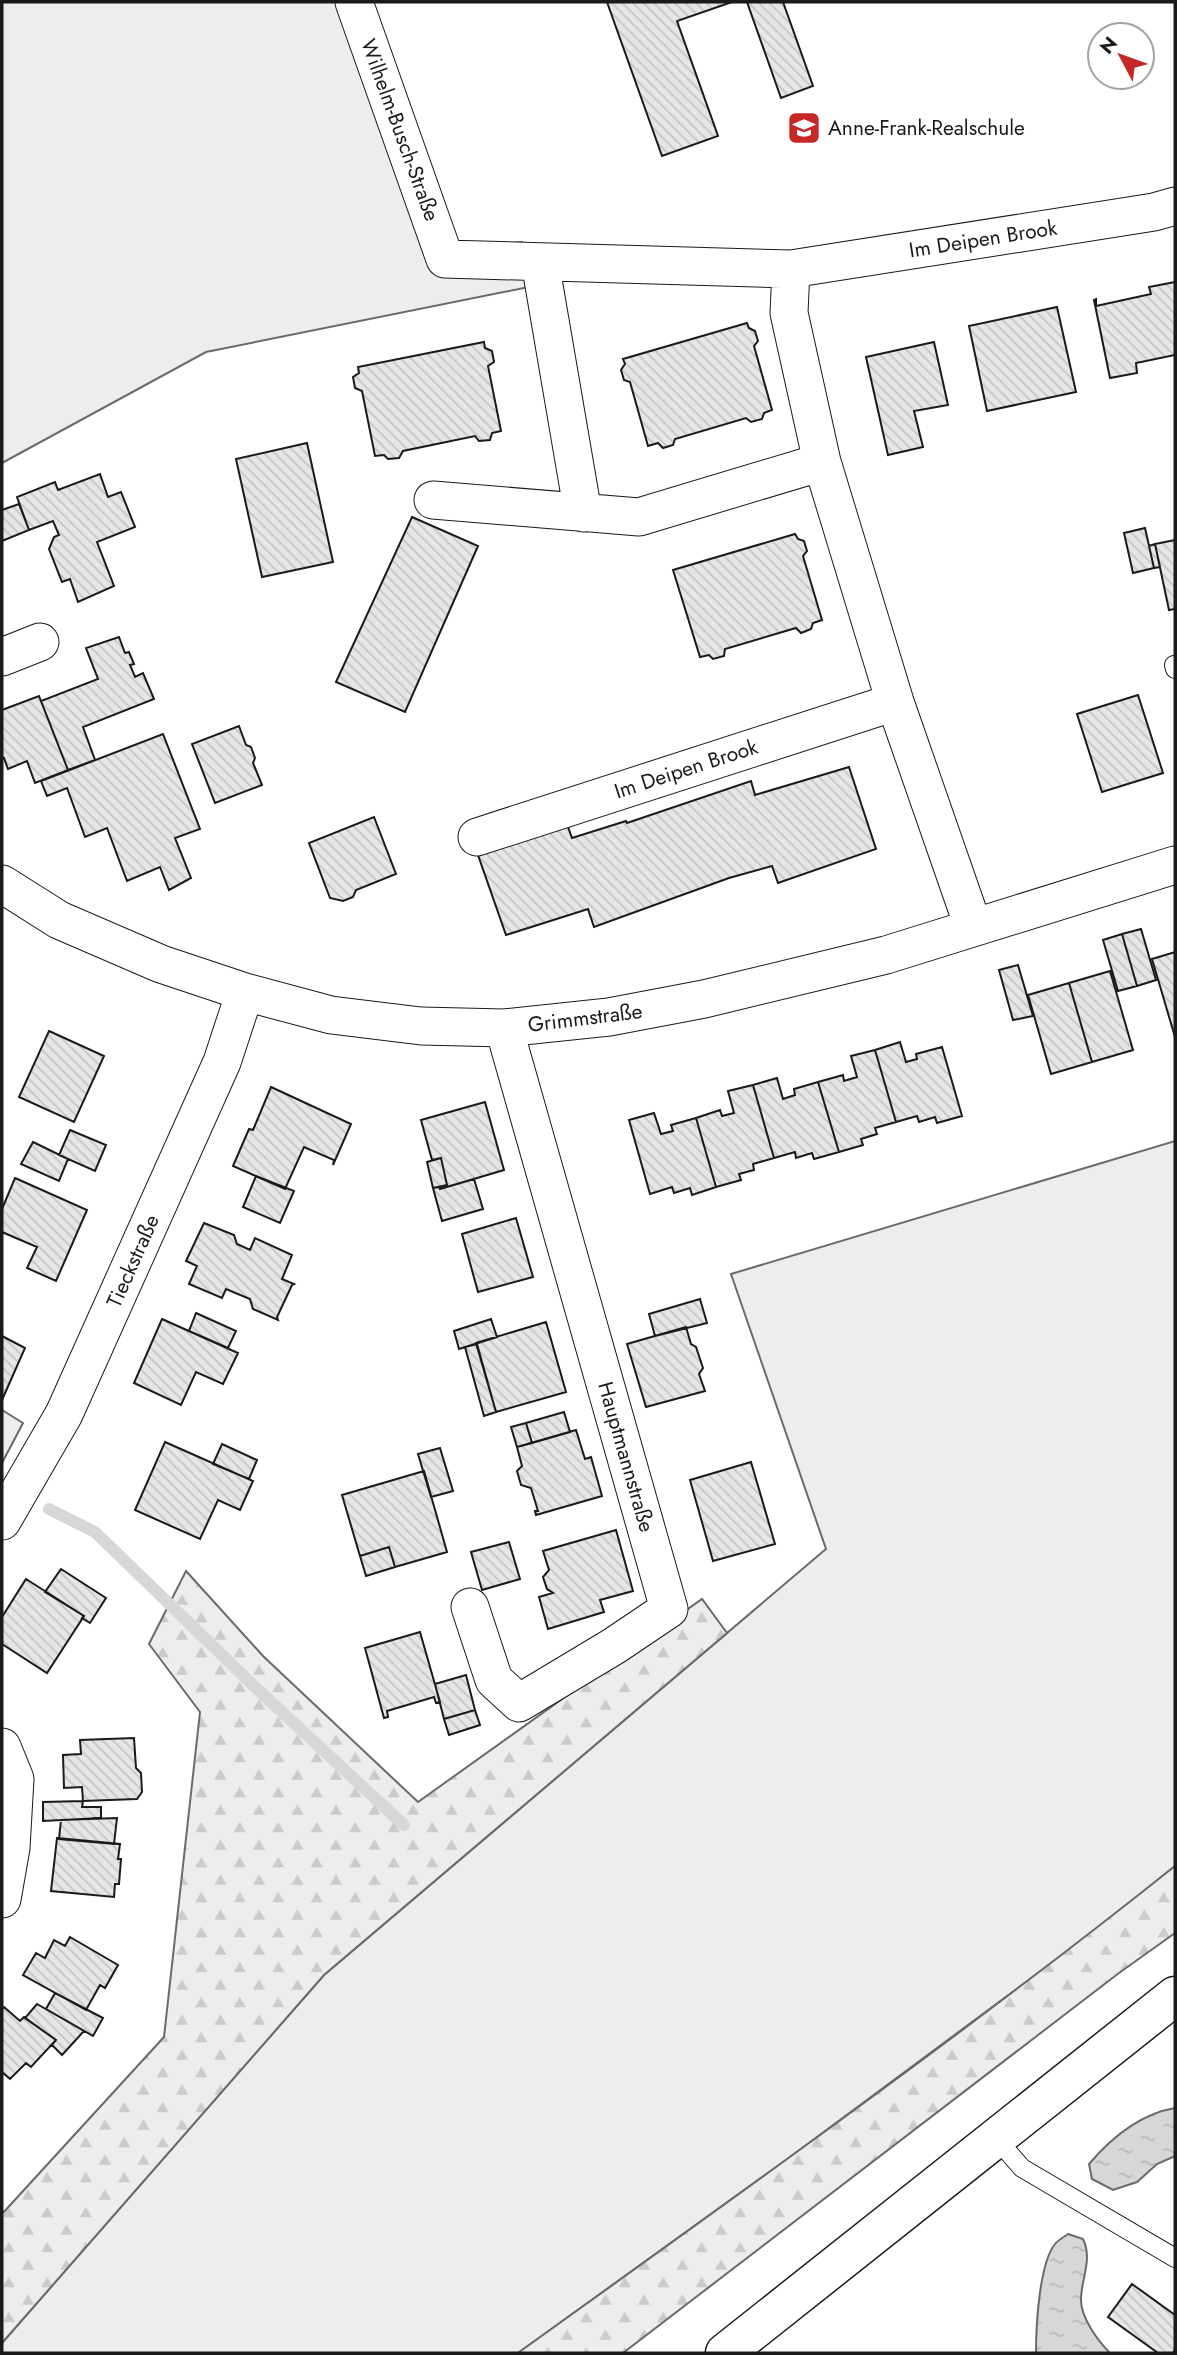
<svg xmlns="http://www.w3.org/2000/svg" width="1177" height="2355" font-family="Jost,sans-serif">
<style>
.green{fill:#ededed;stroke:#6a6a6a;stroke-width:2}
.forest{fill:url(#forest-firs);stroke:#6a6a6a;stroke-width:2}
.water{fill:url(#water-ripples);stroke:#6a6a6a;stroke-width:2}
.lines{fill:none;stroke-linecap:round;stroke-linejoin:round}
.stream{stroke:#d7d7d7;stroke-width:12}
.building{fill:url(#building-back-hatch);stroke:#1a1a1a;stroke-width:2}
.lane-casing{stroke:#1a1a1a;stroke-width:20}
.street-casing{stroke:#1a1a1a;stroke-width:39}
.secondary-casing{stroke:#1a1a1a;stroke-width:41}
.lane{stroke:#fff;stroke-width:18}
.street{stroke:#fff;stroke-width:37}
.secondary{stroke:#fff;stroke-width:38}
.labels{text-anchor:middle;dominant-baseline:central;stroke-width:5;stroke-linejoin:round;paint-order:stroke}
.poi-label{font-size:21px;fill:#1a1a1a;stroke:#fff;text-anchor:start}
.street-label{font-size:21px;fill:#1a1a1a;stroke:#fff}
</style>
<defs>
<pattern id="forest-firs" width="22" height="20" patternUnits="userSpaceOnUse" patternTransform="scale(1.75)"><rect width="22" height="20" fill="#ededed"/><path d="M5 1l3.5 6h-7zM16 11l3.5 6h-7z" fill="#cbcbcb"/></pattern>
<pattern id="water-ripples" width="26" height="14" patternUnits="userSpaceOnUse" patternTransform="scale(1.75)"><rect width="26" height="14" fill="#d7d7d7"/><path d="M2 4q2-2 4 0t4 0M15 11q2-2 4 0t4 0" fill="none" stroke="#b8b8b8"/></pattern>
<pattern id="building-back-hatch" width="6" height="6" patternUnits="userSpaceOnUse" patternTransform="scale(1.75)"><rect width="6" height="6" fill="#e6e6e6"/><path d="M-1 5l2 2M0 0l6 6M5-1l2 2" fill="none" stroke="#c5c5c5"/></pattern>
</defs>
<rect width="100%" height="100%" fill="#fff"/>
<path class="green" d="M2 2H341L429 251 522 242 529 287 206 352 2 463Z
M1175 1141V1866L1092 1933 786 2160 518 2353H2V2343L324 1975 826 1549 731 1274Z
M2 1410 23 1423 2 1463Z"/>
<path class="forest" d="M186 1571 263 1656 418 1802 702 1599 727 1633 324 1975 2 2343V2214L164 2037 200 1712 149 1644Z
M1175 1866V1933L1119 1973 623 2353H518C739 2194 962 2036 1175 1866Z"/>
<path class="water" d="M1175 2108V2156L1157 2164 1137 2182 1113 2190 1092 2179 1089 2164C1112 2137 1140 2114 1175 2108Z
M1068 2234 1083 2239C1093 2260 1081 2278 1081 2300 1081 2318 1098 2341 1110 2353H1036C1036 2327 1039 2264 1055 2244 1058 2240 1064 2237 1068 2234Z"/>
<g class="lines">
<path class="stream" d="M49 1509 95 1532 255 1687 404 1825"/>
</g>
<path class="building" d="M607 2H732L677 21 718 136 662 156Z
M747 2H783L813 86 781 98Z
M1175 282V355L1136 363 1137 373 1110 378 1094 300 1096 299V306L1151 294 1149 287Z
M1057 307 1076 392 987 411 969 326Z
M747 323 749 328 755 331 758 341 754 346 772 410 764 413 762 419 751 422 746 418 675 439 673 445 663 448 658 443 648 446 630 382 624 380 621 370 625 364 623 359Z
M484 342 485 348 492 351 494 362 488 366 501 431 492 433 490 440 479 441 475 436 403 451 399 458 388 459 384 455 375 456 362 391 355 388 353 377 359 373 358 367Z
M934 342 948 405 914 411 923 447 888 455 866 357Z
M307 443 333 562 262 577 236 459Z
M100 474 108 497 121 492 135 527 97 542 114 586 78 602 70 579 62 582 49 549 54 537 59 535 53 521 29 530 17 497 55 482 58 490Z
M19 504 29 530 2 541V510Z
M412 517 478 546 405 712 336 682Z
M1145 528 1154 568 1133 573 1124 533Z
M795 534 798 539 804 541 807 551 803 556 822 620 813 623 811 629 801 633 796 628 725 649 724 656 713 659 709 655 700 657 673 570Z
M1175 540V609L1169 610 1155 544Z
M1155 544 1160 567 1154 568 1149 546Z
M119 637 125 653 129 652 134 664 130 665 135 677 143 673 154 699 83 727 95 760 68 770 41 701 98 679 86 648Z
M1138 695 1163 773 1102 792 1077 714Z
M39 696 68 770 35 783 27 761 8 769 4 758 2 759V710Z
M239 726 246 745 251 747 255 758 253 763 262 785 215 803 192 744Z
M163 734 200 829 175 838 191 878 169 890 160 867 127 881 107 828 85 837 67 788 47 796 41 781Z
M849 767 876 849 778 883 772 866 729 878 594 927 588 909 506 935 478 855 567 824 572 838 626 821 627 823 751 781 755 795Z
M374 817 396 874 356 890 353 897 343 901 330 898 309 843Z
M1141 929 1156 980 1137 986 1122 934Z
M1122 934 1137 986 1118 991 1103 940Z
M1175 952V1037L1152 959Z
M1018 965 1033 1016 1013 1020 999 970Z
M1110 971 1133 1050 1092 1062 1069 983Z
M1069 983 1092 1062 1051 1074 1028 995Z
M49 1031 104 1056 74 1122 19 1097Z
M900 1042 906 1062 917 1059 916 1054 942 1047 962 1116 937 1123 935 1117 919 1122 917 1116 896 1122 875 1050Z
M875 1050 896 1122 875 1128 877 1134 861 1139 863 1145 839 1152 818 1082 843 1075 844 1081 857 1077 851 1056Z
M777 1078 783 1099 795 1095 794 1089 818 1082 839 1152 814 1159 812 1153 796 1158 795 1152 774 1158 753 1085Z
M753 1085 774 1158 753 1164 754 1170 739 1174 741 1180 716 1187 696 1118 720 1110 722 1116 734 1113 728 1091Z
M271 1087 351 1124 333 1165 334 1160 304 1147 285 1189 233 1166 249 1129 253 1130Z
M485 1102 504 1170 440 1189 439 1187 447 1185 441 1158 432 1160 421 1120Z
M654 1113 661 1134 673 1131 671 1125 696 1118 716 1187 692 1195 690 1188 674 1193 672 1187 650 1194 629 1120Z
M70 1130 106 1145 95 1171 59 1155Z
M33 1142 68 1159 59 1181 21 1164Z
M441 1158 447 1185 433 1188 427 1162Z
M256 1176 294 1191 280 1223 243 1207Z
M15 1178 87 1210 56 1281 27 1268 37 1247 2 1232V1209Z
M474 1179 483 1209 442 1221 433 1188 439 1187 440 1189Z
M516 1218 533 1277 478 1292 462 1234Z
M204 1223 234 1235 237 1244 250 1250 255 1238 292 1255 282 1279 294 1284 292 1285 277 1317 278 1320 253 1309 250 1299 226 1289 222 1298 189 1284 197 1266 186 1261Z
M700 1299 707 1323 655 1336 649 1314Z
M196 1313 236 1331 228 1348 189 1331Z
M162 1319 238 1353 223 1384 196 1372 181 1405 134 1383Z
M491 1319 497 1337 459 1349 454 1331Z
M546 1322 566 1392 496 1412 476 1343Z
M686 1327 691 1344 696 1347 703 1368 699 1374 705 1391 646 1407 627 1344Z
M2 1336 25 1348 2 1400Z
M477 1344 496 1412 484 1416 465 1347Z
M564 1412 570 1432 532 1443 526 1423Z
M526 1423 532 1443 517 1447 511 1427Z
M576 1430 585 1459 591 1457 602 1496 536 1515 535 1511H538L531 1488 521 1485 517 1471 522 1466 517 1447Z
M165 1442 253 1481 240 1510 218 1500 200 1539 135 1510Z
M222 1444 257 1460 249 1479 213 1464Z
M440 1448 453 1491 431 1497 418 1454Z
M751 1462 775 1544 713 1561 690 1480Z
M424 1471 447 1552 395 1567 389 1547 360 1556 342 1495Z
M616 1530 633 1591 600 1600 604 1612 548 1629 539 1597 553 1593 547 1589 543 1577 549 1570 543 1551Z
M509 1542 520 1579 482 1590 471 1552Z
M389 1547 395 1567 366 1576 360 1556Z
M61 1569 106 1598 90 1623 82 1618 84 1616 45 1592Z
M26 1579 84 1616 47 1673 2 1644V1617Z
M420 1632 440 1702 436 1703 434 1697 387 1711 388 1717 384 1718 365 1648Z
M466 1675 475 1710 444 1719 435 1684Z
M475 1710 480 1725 449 1735 444 1719Z
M134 1738 136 1768 141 1773 142 1792 137 1799 83 1801 82 1787 64 1788 63 1755 81 1754 80 1740Z
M83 1801 82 1807H101V1818L43 1821V1802Z
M117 1818 114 1844 59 1839 61 1820Z
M57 1838 120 1844 118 1859H121L119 1884H115L114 1897 51 1891Z
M70 1937 118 1965 105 1988 100 1985 86 2010 23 1975 36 1953 45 1958 54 1940 65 1946Z
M55 1993 103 2018 93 2036 46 2009Z
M37 2004 84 2031 62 2055 52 2045 56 2040 25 2018Z
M4 2007 20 2021 24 2017 56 2040 31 2067 26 2063 10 2079 2 2072V2009Z
M1132 2284 1175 2315V2350L1173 2353H1158L1108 2317Z"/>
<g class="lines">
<defs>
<path id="lane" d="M1174 665 1175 669
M995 2137 1022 2168 1175 2258"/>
<path id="street" d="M354 2 445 259 791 269 1154 212 1175 206
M540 262 583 513
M791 269 789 313 822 462 895 702 973 926
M433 500 639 517 822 462
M2 657 40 642
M477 837 895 702
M2 884 59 920 161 964 245 992 331 1015 421 1026 504 1028 609 1017 704 999 886 955 1175 865
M2 1521 64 1414 222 1062 245 992
M470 1607 494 1680 519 1703 614 1646 669 1609 504 1028
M2 1747 15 1779 11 1848 2 1899"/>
<path id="secondary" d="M725 2353 1175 1996"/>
</defs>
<use href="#lane" class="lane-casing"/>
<use href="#street" class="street-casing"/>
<use href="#secondary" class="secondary-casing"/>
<use href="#lane" class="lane"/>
<use href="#street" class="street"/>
<use href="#secondary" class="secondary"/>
</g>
<defs>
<symbol id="school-square" viewBox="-11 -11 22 22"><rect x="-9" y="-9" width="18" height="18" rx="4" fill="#c62828" stroke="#fff"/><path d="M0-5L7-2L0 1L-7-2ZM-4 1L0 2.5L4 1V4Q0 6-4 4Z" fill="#fff"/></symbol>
</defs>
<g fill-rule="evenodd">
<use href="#school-square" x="785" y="109" width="38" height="38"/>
</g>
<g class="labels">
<g class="poi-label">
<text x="828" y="128">Anne-Frank-Realschule</text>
</g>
<g class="street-label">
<text transform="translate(400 130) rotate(70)">Wilhelm-Busch-Straße</text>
<text transform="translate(983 239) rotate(-9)">Im Deipen Brook</text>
<text transform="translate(686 769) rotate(-18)">Im Deipen Brook</text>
<text transform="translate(585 1018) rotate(-7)">Grimmstraße</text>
<text transform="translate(133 1261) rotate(-66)">Tieckstraße</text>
<text transform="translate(626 1457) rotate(74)">Hauptmannstraße</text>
</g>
</g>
<rect width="1177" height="2355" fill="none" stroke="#1a1a1a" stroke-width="7"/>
<g transform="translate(1121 56) rotate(311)"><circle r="33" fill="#ffffff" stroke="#a3a3a3" stroke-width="2"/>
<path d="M0-5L12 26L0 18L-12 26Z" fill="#c62828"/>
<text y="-10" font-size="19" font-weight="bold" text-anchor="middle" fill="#1a1a1a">N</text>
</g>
</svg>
